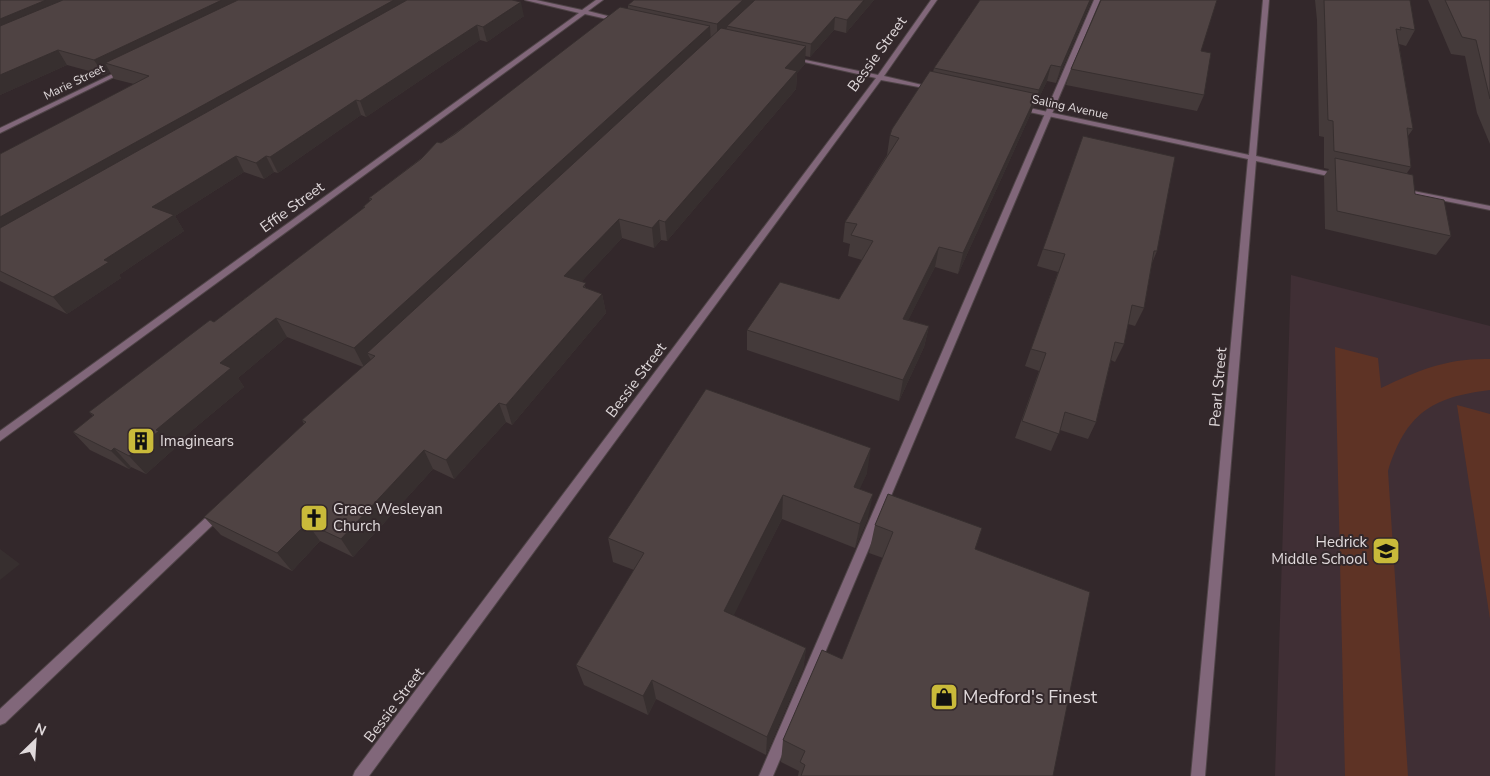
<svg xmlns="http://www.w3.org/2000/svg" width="1490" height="776" font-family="'Nunito Sans',sans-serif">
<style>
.built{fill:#402f35}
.green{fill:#5e3325}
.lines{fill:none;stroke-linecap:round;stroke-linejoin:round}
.lane-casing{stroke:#4f4447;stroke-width:2}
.street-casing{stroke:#4f4447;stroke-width:2}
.lane{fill:#81677a;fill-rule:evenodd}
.street{fill:#81677a;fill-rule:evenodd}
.wall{fill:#443a3a}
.shaded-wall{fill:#372f2f}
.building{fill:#4f4343;stroke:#372f2f}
.labels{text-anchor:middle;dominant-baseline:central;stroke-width:4;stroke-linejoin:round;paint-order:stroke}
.far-street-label{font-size:12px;fill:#e0d9db;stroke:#33282b}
.street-label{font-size:15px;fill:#e0d9db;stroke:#33282b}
.poi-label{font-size:15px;fill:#e0d9db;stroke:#33282b;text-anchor:start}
.near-poi-label{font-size:18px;fill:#e0d9db;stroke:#33282b;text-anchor:start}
</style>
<rect width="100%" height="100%" fill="#33282b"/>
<path class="built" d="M1291 275 1490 326V776H1275Z"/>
<path class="green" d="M1335 347 1378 358 1381 388C1419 370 1447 358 1490 359V390C1431 397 1406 414 1388 471L1408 776H1345Z
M1457 405 1490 414V619Z"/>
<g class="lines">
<defs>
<path id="lane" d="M1094 0H1100L773 776H759Z
M218 508 222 510 224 513 222 516 5 723 0 725V709L214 510Z"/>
<path id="street" d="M525 0H536L582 10 596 0H603L588 11 623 20 620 22 585 14 0 441V431L579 13Z
M931 0H937L884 76 935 88V90L881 80 369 776H353L355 771 876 78 791 59V57L878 75Z
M1263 0H1269L1256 156 1338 174 1342 176 1338 178 1256 161 1205 776H1191L1248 159 1020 110 1017 108 1020 106 1249 155Z
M123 69 128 70 0 133V128Z
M1398 188 1490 206V210L1401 192H1398Z"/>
</defs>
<use href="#lane" class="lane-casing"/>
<use href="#street" class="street-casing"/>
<use href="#lane" class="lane"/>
<use href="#street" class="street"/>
</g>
<path class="wall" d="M0 0 524 16 487 42 480 40 366 117 361 115 278 173 274 172 264 179 244 172 175 216 184 231 119 275 121 278 67 314 0 281V154L134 84 114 79 110 72 104 75 67 65 0 95Z
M874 0 846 33 834 30 810 57 805 56V64L797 73 796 89 667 241 661 240 654 248 622 238 581 282 587 289 602 294 606 313 512 425 506 422 454 479 433 469 353 557 320 541 292 571 221 535 204 517 304 424 302 420 363 367 287 337 238 378 244 387 172 447 174 449 146 474 131 467 129 469 90 450 73 432 93 416 89 412 214 322 364 208 363 207 370 201 369 198 441 143 628 9V5Z
M980 0H1092L1056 83 1047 81 1035 106 1034 105 1031 113 958 274 935 267 908 320 929 326 924 347 899 401 747 350V330L839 299 862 260 848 256 850 244 843 242 845 222 887 155 890 135 933 72 934 68Z
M1315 0H1410L1415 30 1406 46 1399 44 1413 129 1408 136 1411 167 1407 173 1415 194 1451 236 1436 255 1325 229 1324 176 1329 169 1324 168V137L1319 136 1317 20Z
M1428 0H1490V144L1477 113 1465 56 1451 54Z
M1201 51 1204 95 1197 111 1066 85 1071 69Z
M1083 136 1157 251 1152 263 1144 308 1135 326 1128 324 1124 344 1115 362 1111 360 1096 422 1088 439 1060 430 1051 451 1015 438 1039 371 1025 366 1058 272 1037 266Z
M867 473 859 489 868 518 855 548 782 519 733 615 806 648 803 669 766 755 656 699 648 715 584 685 576 665 634 570 613 562 608 538Z
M875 525 975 549 1053 776H798L799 771 781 762 783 740 842 659 883 558 869 553Z"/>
<path class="shaded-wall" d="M46 0H88L0 38V19Z
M222 0H258L105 63 110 72 104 75 94 60Z
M394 0H424L0 241V217Z
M743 0H757L727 26V28L717 37V24Z
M864 0H874L846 33 847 20Z
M1090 0H1092L1056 83 1061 67Z
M521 2 524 16 487 42 483 27Z
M835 17 834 30 810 57 811 44Z
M477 25 480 40 366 117 360 101Z
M710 26 711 43 367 353 371 360 364 367 354 348Z
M806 46 805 64 797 73 796 89 667 241 665 222 785 68Z
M58 50 67 65 0 95V75Z
M1051 65 1047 81 1035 106 1039 90Z
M1037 94 1031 113 958 274 963 253Z
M356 100 361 115 278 173 270 157Z
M236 156 244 172 175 216 184 231 119 275 121 278 67 314 53 297 104 260 152 207Z
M266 156 274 172 264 179 256 163Z
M619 219 622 238 568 296 564 276Z
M659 220 661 240 654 248 652 228Z
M939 247 935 267 899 339 903 319Z
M602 294 606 313 512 425 506 405Z
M276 318 287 337 238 378 244 387 172 447 174 449 146 474 129 456 156 430 220 363Z
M929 326 924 347 899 401 903 380Z
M499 403 506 422 454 479 446 460Z
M114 448 131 467 129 469 111 451Z
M871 448 867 473 850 511 854 487Z
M424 450 433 469 353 557 341 539Z
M873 494 868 518 855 548 860 524Z
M783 495 782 519 725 633 724 611Z
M307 523 320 541 292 571 277 553Z
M0 549 20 564 0 580Z
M806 648 803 669 766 755 767 737Z
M652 680 656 699 648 715 643 696Z"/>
<path class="building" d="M0 0H46L0 19Z
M63 0H222L94 60 58 50 0 75V26Z
M238 0H394L0 217V154L149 76 105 63Z
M407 0H512L521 2 483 27 477 25 360 101 356 100 270 157 266 156 256 163 236 156 152 207 174 215 104 260 109 262 53 297 0 271V228Z
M634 0H743L717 24 628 5Z
M755 0H864L847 20 835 17 811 44 727 26Z
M980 0H1090L1061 67 1051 65 1039 90 934 68Z
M1101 0H1217L1201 51 1211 53 1204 95 1071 69Z
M1324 0H1410L1415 30 1400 27 1401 30 1396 29 1413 129 1407 128 1411 167 1334 151 1333 121 1328 120Z
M1445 0H1490V99L1476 40 1462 37Z
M620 7 710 26 354 348 276 318 220 363 231 368 156 430 159 431 129 456 114 448 111 451 73 432 94 415 89 412 210 320 214 322 365 207H363L372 199 369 198 421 159 437 142 441 143 455 134Z
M721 28 806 46 785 68 797 71 665 222 659 220 652 228 619 219 564 276 586 283 583 287 602 294 506 405 499 403 446 460 424 450 341 539 307 523 277 553 204 517 306 422 302 420 375 356 367 353Z
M930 71 1037 94 963 253 939 247 903 319 929 326 903 380 747 330 780 282 839 299 873 241 851 235 857 224 845 222 899 138 890 135 892 129Z
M1083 136 1175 157 1157 251H1154L1144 308 1132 305 1124 344 1115 342 1096 422 1065 412 1059 434 1022 421 1046 353 1031 349 1065 254 1043 249Z
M1335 158 1413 175 1415 194 1444 200 1451 236 1337 211Z
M706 389 871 448 854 487 873 494 860 524 783 495 724 611 806 648 767 737 652 680 643 696 576 665 644 553 608 538Z
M888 494 982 528 975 549 1090 592 1053 776H801L805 765 800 762 805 751 783 740 822 650 842 659 893 532 875 525Z"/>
<defs>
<symbol id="building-square" viewBox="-11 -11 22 22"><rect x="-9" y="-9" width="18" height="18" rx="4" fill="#c9ba3a" stroke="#33282b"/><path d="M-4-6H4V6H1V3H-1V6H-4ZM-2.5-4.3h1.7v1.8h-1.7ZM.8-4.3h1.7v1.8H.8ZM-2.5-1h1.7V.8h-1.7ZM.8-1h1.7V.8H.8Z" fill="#111"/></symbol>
<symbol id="church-square" viewBox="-11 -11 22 22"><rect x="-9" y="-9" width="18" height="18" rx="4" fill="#c9ba3a" stroke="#33282b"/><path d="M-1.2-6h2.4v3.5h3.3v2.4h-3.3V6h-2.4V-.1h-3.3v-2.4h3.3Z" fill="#111"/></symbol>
<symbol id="school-square" viewBox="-11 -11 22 22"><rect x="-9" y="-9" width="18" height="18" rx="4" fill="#c9ba3a" stroke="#33282b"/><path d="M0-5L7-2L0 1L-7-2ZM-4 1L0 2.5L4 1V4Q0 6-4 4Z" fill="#111"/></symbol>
<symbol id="shop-square" viewBox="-11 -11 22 22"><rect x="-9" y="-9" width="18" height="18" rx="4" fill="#c9ba3a" stroke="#33282b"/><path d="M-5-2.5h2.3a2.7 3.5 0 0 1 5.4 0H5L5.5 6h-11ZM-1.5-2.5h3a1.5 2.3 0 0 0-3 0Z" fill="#111"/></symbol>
</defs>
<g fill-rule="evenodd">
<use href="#building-square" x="125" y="425" width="32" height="32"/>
<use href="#church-square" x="298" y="502" width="32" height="32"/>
<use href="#school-square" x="1370" y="535" width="32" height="32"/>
<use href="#shop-square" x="928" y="681" width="32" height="32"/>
</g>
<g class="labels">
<g class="far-street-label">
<text transform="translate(74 82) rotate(-26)">Marie Street</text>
<text transform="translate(1070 107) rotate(12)">Saling Avenue</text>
</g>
<g class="street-label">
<text transform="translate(877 54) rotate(-54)">Bessie Street</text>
<text transform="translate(292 207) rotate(-36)">Effie Street</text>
<text transform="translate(636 380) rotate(-53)">Bessie Street</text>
<text transform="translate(1218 387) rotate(-85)">Pearl Street</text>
<text transform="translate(394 705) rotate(-53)">Bessie Street</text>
</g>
<g class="poi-label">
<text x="160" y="441">Imaginears</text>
<text x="333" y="509">Grace Wesleyan<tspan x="333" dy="17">Church</tspan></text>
<text x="1367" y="542" text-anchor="end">Hedrick<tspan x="1367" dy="17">Middle School</tspan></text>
</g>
<g class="near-poi-label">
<text x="963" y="697">Medford's Finest</text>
</g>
</g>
<g transform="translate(35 741) rotate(25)" stroke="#33282b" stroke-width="4" paint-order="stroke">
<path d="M0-4L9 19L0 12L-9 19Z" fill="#e0d9db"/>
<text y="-8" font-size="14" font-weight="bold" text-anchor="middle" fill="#e0d9db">N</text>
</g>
</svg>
